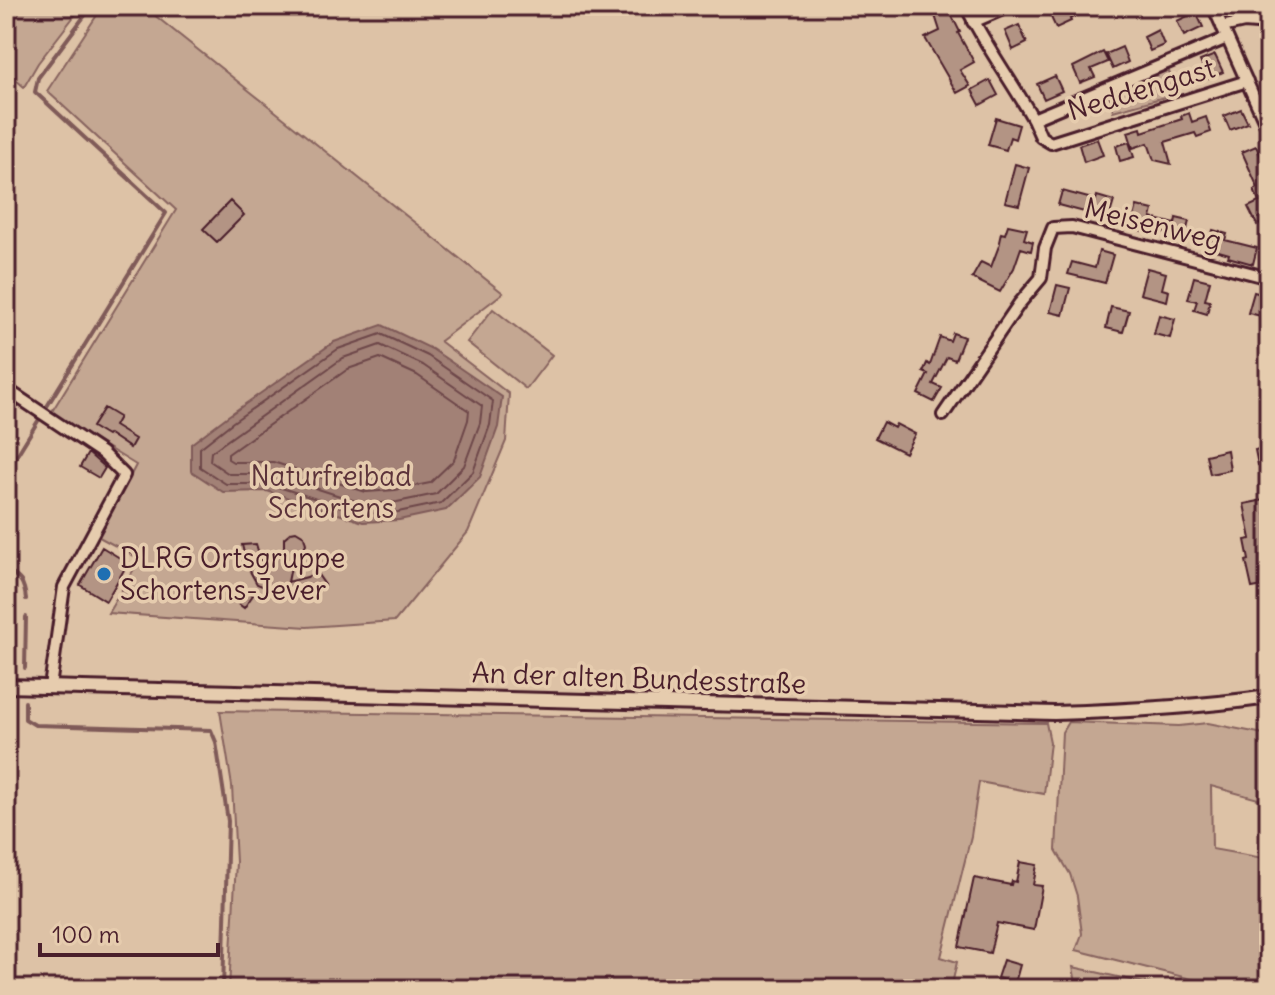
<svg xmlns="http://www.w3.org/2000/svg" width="1275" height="995" font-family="Delius,sans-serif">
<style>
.green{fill:#c4a792;stroke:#87635e;stroke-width:2}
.water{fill:#a28176;stroke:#7f5a58;stroke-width:2}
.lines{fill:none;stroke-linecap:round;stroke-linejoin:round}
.shore{stroke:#6d4649;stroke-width:2}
.stream{stroke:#7f5a58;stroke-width:4}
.building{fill:#b39484;stroke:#4a1f2b;stroke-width:2}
.minor-casing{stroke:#4a1f2b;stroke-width:16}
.tertiary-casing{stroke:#4a1f2b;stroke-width:18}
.minor{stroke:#e6ccae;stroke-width:10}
.tertiary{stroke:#e6ccae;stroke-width:12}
.poi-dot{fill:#1f6fb2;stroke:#e6ccae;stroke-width:3}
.labels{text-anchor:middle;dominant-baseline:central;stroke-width:7;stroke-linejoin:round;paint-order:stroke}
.street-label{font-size:28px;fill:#4a1f2b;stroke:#e6ccae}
.park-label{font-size:28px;fill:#5c333a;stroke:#e6ccae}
.poi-label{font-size:28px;fill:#4a1f2b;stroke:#e6ccae;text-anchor:start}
</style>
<rect width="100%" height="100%" fill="#ddc2a6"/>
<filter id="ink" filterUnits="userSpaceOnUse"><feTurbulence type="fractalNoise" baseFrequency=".0125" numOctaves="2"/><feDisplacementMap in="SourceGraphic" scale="16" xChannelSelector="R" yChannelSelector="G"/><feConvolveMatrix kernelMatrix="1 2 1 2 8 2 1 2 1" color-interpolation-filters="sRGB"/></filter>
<g filter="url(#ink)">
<path class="green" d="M6 6H82L38 63 24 87 6 71Z
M103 6H143L503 293 440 341 509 394 506 441 468 532 395 621 307 627 108 613 140 559 99 537 136 465 51 413 176 210 47 91Z
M1168 68 1176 94 1113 111 1109 94Z
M493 309 552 355 526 389 467 342Z
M220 711 1046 723 1050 742 1044 794 979 782 971 836 941 957 957 962 951 989H229L236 862 232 786Z
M1068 722 1179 726 1208 723 1269 735V802L1211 786 1212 849 1269 859V912L1267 913 1260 951 1269 953V989H1231L1076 950 1082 934 1077 896 1070 874 1056 850 1062 732Z
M1073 967 1168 988 1167 989H1077Z"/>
<path class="water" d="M382 325 432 349 502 397 498 427 480 477 446 510 399 520 363 522 267 491 223 492 191 471V444L228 416 334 342Z"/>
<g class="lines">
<path class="shore" d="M381 334 428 356 493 401 490 425 473 472 441 503 398 512 364 514 269 484H226L200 467V448L233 422 338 349Z
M380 345 423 365 482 406 480 423 464 466 436 494 397 502 365 504 271 474H229L210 461 211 452 343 358Z
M380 358 417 375 469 411 468 420 454 460 430 483 395 490 366 492 273 462H233L228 459V454L348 369Z"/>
<path class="stream" d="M6 473 166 213 35 92 38 78 92 6
M6 570C21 578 24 582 26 599
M25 668 26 617
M25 702V719L35 725 211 730 216 742 228 821 223 989"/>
</g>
<path class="building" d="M932 6H947L960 32 958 33 974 62 960 70 970 86 957 93 925 38 940 31Z
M1053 6H1098L1070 19 1071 21 1056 28 1047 9Z
M1196 12 1203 27 1184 36 1177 21Z
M1019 25 1027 43 1013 50 1005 31Z
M1158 30 1164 45 1150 51 1144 37Z
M1122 47 1128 62 1113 69 1106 54Z
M1103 52 1108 62 1091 69 1095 77 1080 83 1073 67Z
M1215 55 1223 72 1208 79 1200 61Z
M1055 76 1062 91 1044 99 1037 84Z
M990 80 998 95 980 105 972 90Z
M1241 109 1248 123 1230 130 1224 116Z
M1189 113 1192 122 1206 117 1211 132 1197 137 1195 133 1165 142 1171 164 1154 160 1148 143 1133 148 1128 132 1141 128 1142 132 1182 119 1181 116Z
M996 118 1019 125 1015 139 1010 137 1006 150 988 145Z
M1097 139 1103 155 1084 162 1079 145Z
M1129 142 1134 157 1120 161 1116 146Z
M1256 146 1269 174V202L1264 205 1269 220 1257 225 1248 207 1259 202 1254 190 1258 188 1242 152Z
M1015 164 1029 168 1019 205 1005 202Z
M1062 191 1096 200 1097 196 1114 201 1108 221 1092 216V214L1058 205Z
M230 201 244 215 217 242 203 229Z
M1137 206 1153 210 1151 218 1175 224 1176 218 1189 221 1185 237 1149 229 1148 232 1131 228Z
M1008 225 1027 229 1024 239 1033 242 1031 251 1021 248 1014 268 1000 292 972 278 981 262 991 267 1000 243 999 242 1001 233 1005 234Z
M1213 230 1227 234 1225 240 1257 248 1253 264 1228 257 1229 254 1208 248Z
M1099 251 1113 255 1105 283 1068 274 1072 262 1095 268Z
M1147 268 1166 273 1162 289 1169 291 1167 301 1140 294Z
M1194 277 1210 281 1205 300 1210 301 1207 314 1194 310 1197 301 1188 299Z
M1057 285 1070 288 1063 315 1050 312Z
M1254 292 1269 296 1266 317 1248 313Z
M1111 307 1129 311 1123 332 1106 328Z
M1159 315 1175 319 1170 338 1154 334Z
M953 333 964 337 955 360 947 357 933 384 942 388 934 402 918 394 928 374 923 372 927 363 930 365 940 337 950 341Z
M104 408 119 417 114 426 135 439 130 448 109 434 107 436 92 427Z
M883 422 894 428 896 424 915 434 905 453 875 438Z
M1269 447V463L1258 465 1255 450Z
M1227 450 1230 470 1210 474 1206 455Z
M88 453 105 468 99 478 80 467Z
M1264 500 1269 539V585L1252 588 1246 561 1249 560 1245 540 1251 539 1244 504Z
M296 531 304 536 306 544 302 552 293 557 288 582 307 577 316 572 325 585 315 591 297 595 275 591 257 584 247 566 242 545 256 544 263 567 284 552V538L291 532Z
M102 547 128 563 106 601 80 585Z
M242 587 253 595 244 608 232 599Z
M1020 862 1037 865 1033 885 1042 886 1034 930 997 923 990 953 959 947 974 878 1011 885 1012 881 1016 882Z
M1003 960 1020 965 1015 983 997 978Z"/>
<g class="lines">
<defs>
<path id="minor" d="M966 6C985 46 1012 81 1033 119
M1213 6 1269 131
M973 22 1010 6
M1222 27 1244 22 1269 24
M1227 38 1033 119 1041 137 1051 143 1247 81
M6 389 102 453 124 475 64 587 50 687
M943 415 1019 304 1041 278 1045 248 1053 228 1072 227 1269 278"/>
<path id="tertiary" d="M6 686 1054 713C1126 711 1198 707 1269 697"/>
</defs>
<use href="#minor" class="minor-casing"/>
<use href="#tertiary" class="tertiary-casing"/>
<use href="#minor" class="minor"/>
<use href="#tertiary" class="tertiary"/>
</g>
</g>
<circle class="poi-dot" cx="104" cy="574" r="8"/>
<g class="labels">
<g class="street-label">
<text transform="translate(1141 89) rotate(-17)">Neddengast</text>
<text transform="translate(1153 224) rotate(14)">Meisenweg</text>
<text transform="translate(639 678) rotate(2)">An der alten Bundesstraße</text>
</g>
<g class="park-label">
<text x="331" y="476">Naturfreibad<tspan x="331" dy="32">Schortens</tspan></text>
</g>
<g class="poi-label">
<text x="120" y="558">DLRG Ortsgruppe<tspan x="120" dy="32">Schortens-Jever</tspan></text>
</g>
</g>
<rect width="1275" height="995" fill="none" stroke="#e6ccae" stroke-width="32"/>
<rect x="16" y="16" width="1243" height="963" fill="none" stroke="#4a1f2b" stroke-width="3" filter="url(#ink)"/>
<path d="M40 943v12h178v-12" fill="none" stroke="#4a1f2b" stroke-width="4"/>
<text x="52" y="943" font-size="24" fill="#4a1f2b" stroke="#e6ccae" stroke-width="6" paint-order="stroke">100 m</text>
</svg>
